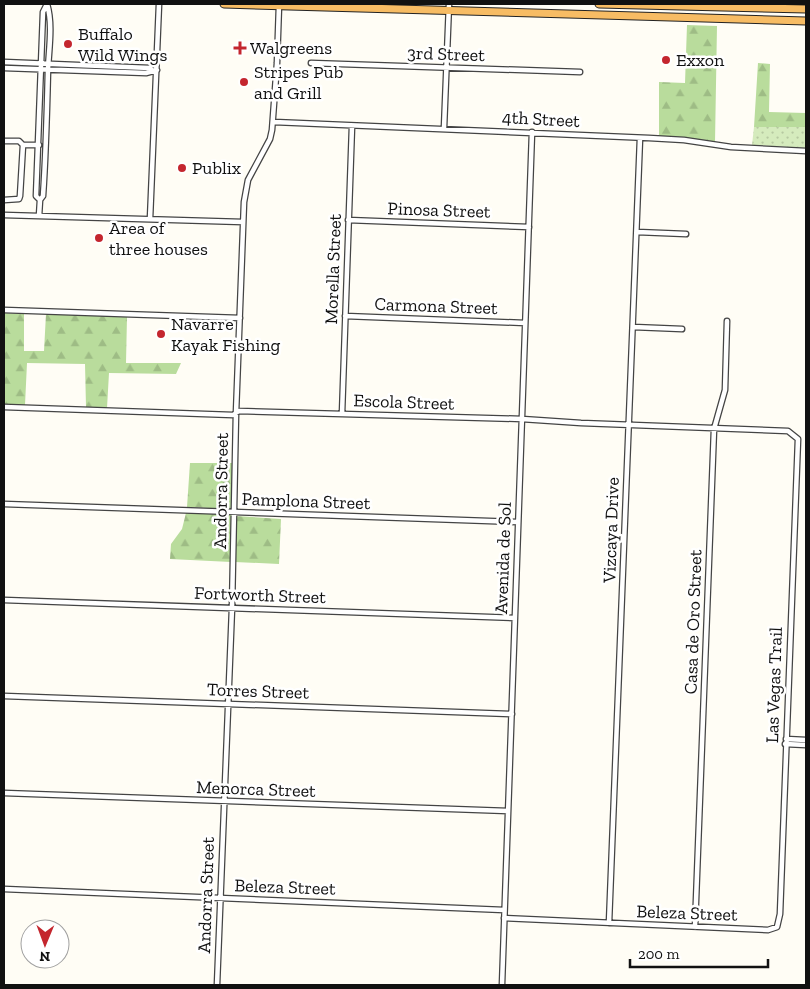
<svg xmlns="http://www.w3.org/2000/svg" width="810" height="989" font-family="'Zilla Slab',serif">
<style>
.grass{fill:url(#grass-dots)}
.forest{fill:url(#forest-firs)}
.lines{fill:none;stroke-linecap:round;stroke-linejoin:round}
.minor-casing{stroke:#444;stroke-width:7}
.trunk-casing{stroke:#222;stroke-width:9}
.minor{stroke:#fff;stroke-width:4.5}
.trunk{stroke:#f7bc64;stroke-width:7}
.poi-dot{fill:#c4262e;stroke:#fff;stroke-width:2}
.labels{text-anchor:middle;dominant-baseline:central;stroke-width:5;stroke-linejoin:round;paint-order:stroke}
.poi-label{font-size:18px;fill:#111;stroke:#fff;text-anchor:start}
.street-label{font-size:18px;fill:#111;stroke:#fff}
</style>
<defs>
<pattern id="grass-dots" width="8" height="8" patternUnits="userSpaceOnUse" patternTransform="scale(1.25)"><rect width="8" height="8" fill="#d5ebbd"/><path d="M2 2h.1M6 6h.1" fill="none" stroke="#b6c8a1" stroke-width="1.8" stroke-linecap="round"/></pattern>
<pattern id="forest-firs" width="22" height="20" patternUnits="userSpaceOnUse" patternTransform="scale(1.25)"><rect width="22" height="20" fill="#b9dc9c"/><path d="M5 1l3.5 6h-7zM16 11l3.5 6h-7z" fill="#9ebc85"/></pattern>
</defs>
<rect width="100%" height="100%" fill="#fffdf5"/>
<path class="grass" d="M754 127H806V148L752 145Z"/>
<path class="forest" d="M687 25 717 26 715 142 659 136V82L685 83Z
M758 63 770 64 769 112 806 113V127H754Z
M4 313 24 314V351H44L46 314 127 317 126 363H181L176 374 109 373 107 408 86 407 85 364 27 363 25 405 4 404Z
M190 463H233L232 509 187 507Z
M186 513 232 514 231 562 170 559 171 544 182 529Z
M236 516 281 519 279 564 235 562Z"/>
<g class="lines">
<defs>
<path id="minor" d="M4 62 150 68 152 70
M311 63 580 72
M4 68 146 73 157 70
M274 122 649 138 684 140 731 147 806 151
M444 128 449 4
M4 141H19L23 145
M4 200 19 199 20 196 23 145H39
M40 200 43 196C46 154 47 111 48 69 49 48 53 24 47 4
M4 215 243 222
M39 216 40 200 36 196 43 12 47 4
M150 219 159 4
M348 220 529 227
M637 232 686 234
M4 310 240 318
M345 316 525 323
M633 327 682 329
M4 407 233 415 239 411 522 419 581 423 788 431 798 439 780 914 777 927 768 930 504 918
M342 414 352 126
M4 504 518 522
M4 600 515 618
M4 696 512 714
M786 739 806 740
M785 744 806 745
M4 793 508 811
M4 889 504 910
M609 923 640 138
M695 927 714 429 725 390 727 321
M217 985 232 608 236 413 244 202 248 180 270 139 272 130 277 63 279 5
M502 985 532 132"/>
<path id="trunk" d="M224 4 806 21
M599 4 806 9"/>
</defs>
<use href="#minor" class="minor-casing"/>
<use href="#trunk" class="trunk-casing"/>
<use href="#minor" class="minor"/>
<use href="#trunk" class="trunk"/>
</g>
<g class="poi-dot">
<circle cx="68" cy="44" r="5"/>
<path d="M237.5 40.5h5v5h5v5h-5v5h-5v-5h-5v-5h5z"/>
<circle cx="666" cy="60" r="5"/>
<circle cx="244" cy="82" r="5"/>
<circle cx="182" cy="168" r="5"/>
<circle cx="99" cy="238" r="5"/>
<circle cx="161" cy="334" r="5"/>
</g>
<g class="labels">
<g class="poi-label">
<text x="78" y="34">Buffalo<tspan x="78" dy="21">Wild Wings</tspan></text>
<text x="250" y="48">Walgreens</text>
<text x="676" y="60">Exxon</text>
<text x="254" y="72">Stripes Pub<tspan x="254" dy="21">and Grill</tspan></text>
<text x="192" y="168">Publix</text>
<text x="109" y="228">Area of<tspan x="109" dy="21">three houses</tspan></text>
<text x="171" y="324">Navarre<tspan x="171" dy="21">Kayak Fishing</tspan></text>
</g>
<g class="street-label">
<text transform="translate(446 54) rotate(2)">3rd Street</text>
<text transform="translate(541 119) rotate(3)">4th Street</text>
<text transform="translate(439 210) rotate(2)">Pinosa Street</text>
<text transform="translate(333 269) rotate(-88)">Morella Street</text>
<text transform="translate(436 306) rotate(2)">Carmona Street</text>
<text transform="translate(404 402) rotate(2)">Escola Street</text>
<text transform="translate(221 491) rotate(-89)">Andorra Street</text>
<text transform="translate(306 501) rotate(2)">Pamplona Street</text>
<text transform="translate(611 530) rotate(-88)">Vizcaya Drive</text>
<text transform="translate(503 558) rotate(-88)">Avenida de Sol</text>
<text transform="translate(260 595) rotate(2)">Fortworth Street</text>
<text transform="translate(693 622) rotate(-88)">Casa de Oro Street</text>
<text transform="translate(774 685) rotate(-88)">Las Vegas Trail</text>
<text transform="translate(258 691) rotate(2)">Torres Street</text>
<text transform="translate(256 789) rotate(2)">Menorca Street</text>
<text transform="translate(285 887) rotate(2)">Beleza Street</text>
<text transform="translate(206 895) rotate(-88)">Andorra Street</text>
<text transform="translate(687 913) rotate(2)">Beleza Street</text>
</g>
</g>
<rect width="810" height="989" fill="none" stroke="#111111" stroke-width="10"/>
<g transform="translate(45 944) rotate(181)"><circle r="24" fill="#ffffff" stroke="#a0a0a0"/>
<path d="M0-4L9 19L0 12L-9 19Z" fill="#c4262e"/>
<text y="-8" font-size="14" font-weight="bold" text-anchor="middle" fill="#111111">N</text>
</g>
<path d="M630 959v8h138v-8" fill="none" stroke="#111111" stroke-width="2.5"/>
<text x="638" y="959" font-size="15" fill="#111111" stroke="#ffffff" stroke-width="4" paint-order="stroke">200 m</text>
</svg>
